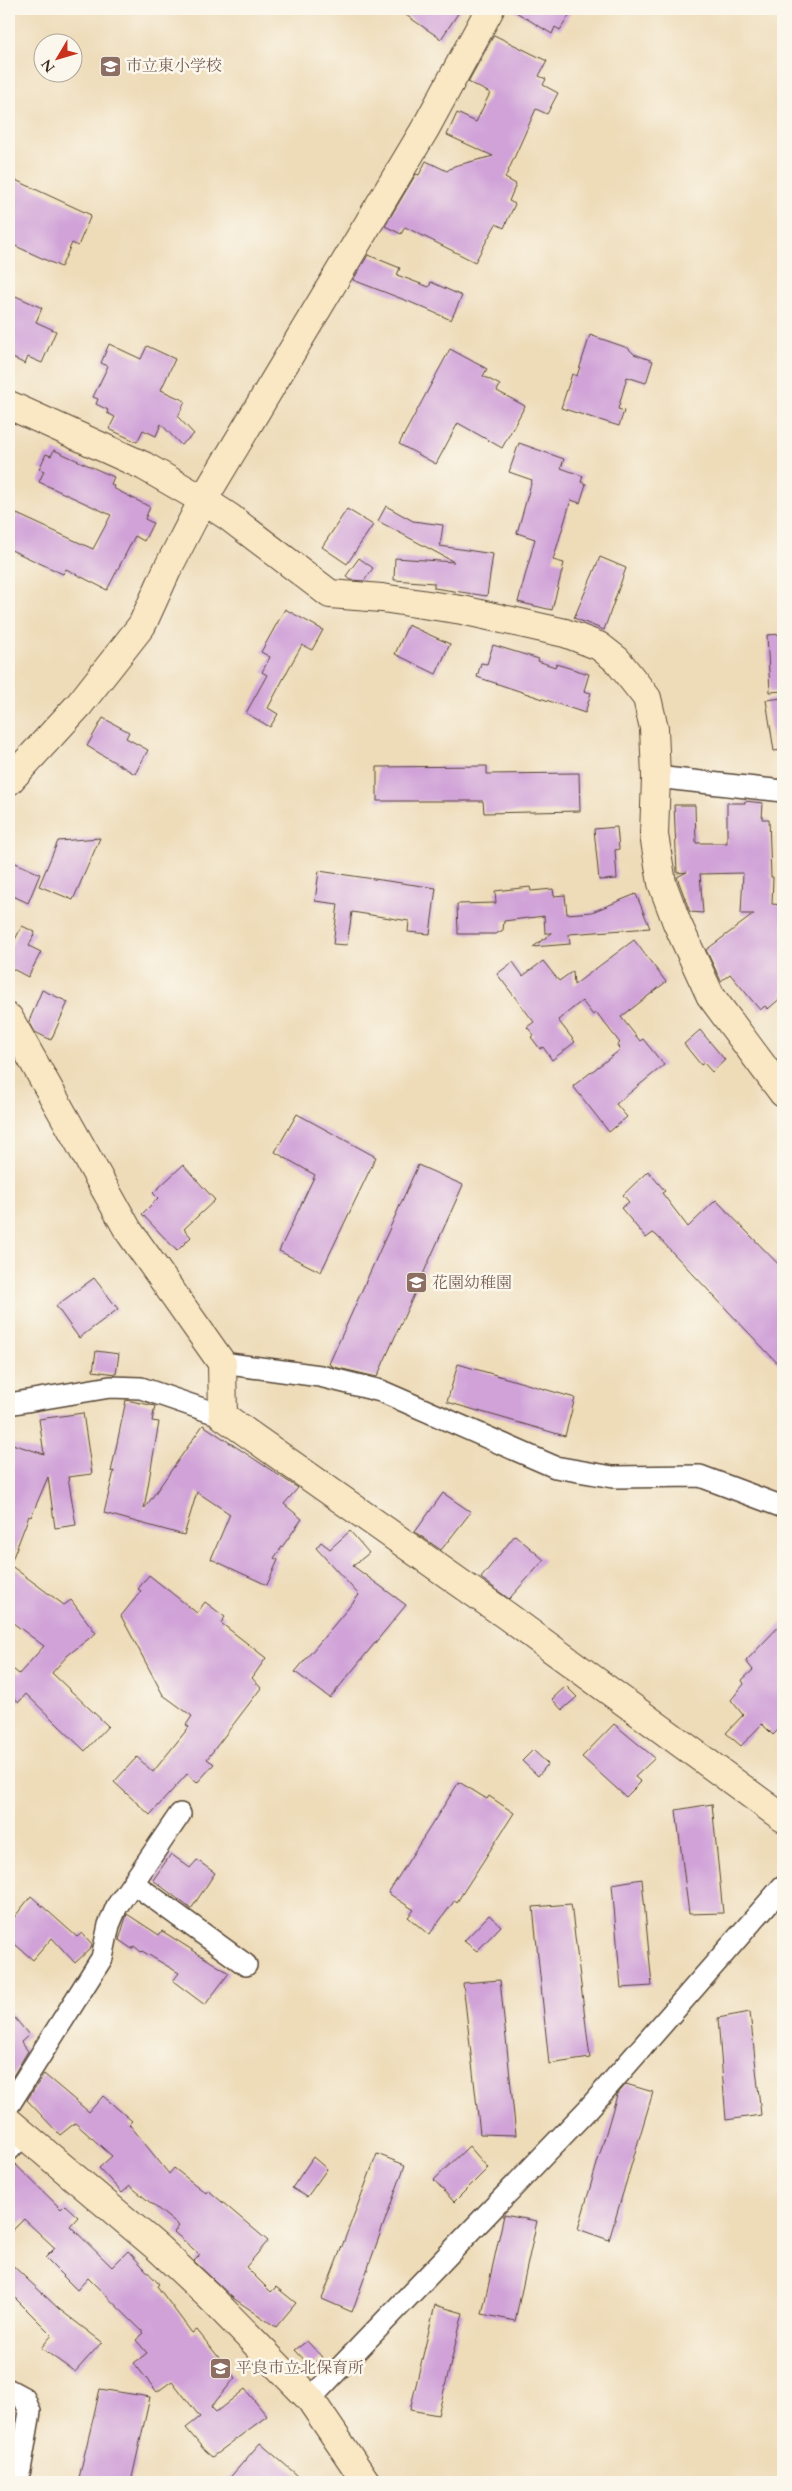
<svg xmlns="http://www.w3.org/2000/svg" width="792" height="2491" font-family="Cardo,'Noto Serif JP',serif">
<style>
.building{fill:#d0a2d8}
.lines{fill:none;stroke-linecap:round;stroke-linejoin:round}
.street-casing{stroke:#564535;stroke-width:24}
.secondary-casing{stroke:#564535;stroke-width:30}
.street{stroke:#fff;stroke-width:21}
.secondary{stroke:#fae7c3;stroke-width:28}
.labels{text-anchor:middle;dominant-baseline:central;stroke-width:5;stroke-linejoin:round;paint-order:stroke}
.education-label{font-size:16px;fill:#785e54;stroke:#fbf7ec;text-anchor:start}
</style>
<rect width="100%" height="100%" fill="#fbf7ec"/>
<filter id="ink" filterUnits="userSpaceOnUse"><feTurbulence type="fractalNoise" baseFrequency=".02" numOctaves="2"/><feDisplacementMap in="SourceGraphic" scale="10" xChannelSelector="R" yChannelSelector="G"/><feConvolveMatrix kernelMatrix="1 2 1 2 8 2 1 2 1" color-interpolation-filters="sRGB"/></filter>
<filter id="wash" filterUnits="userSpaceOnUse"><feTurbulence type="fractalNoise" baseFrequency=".0096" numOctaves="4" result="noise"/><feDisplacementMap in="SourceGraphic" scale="20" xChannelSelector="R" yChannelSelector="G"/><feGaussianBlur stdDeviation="1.12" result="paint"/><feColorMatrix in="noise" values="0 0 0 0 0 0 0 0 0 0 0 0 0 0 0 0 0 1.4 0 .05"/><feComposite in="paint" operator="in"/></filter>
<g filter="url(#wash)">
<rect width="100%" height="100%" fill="#eedcb9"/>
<g id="blocks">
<path class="building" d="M397 9H461L441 39Z
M511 9H573L560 30 555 27 552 34Z
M494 35 547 61 539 76 546 79 543 85 558 93 547 114 536 109 505 178 516 184 509 201 515 204 504 228 496 224 475 262 405 227 401 234 385 226 416 174 419 175 426 161 447 171 454 166 493 156 447 135 457 113 476 122 490 93 468 82Z
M9 177 91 215 78 246 72 243 61 267 9 243Z
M368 255 400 268 397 275 429 287 431 282 462 296 451 320 410 302 353 280Z
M9 293 42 308 36 322 56 331 42 363 28 357 25 364 9 356Z
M590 335 628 348 634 354 653 361 646 383 627 377 618 409 624 411 619 426 561 408 572 374 577 376Z
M109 344 141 359 147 346 175 359 161 390 185 401 178 417 194 434 181 445 161 424 156 436 143 430 137 442 109 429 115 417 107 413 108 410 96 404 98 399 93 397 108 366 101 363Z
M450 349 487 369 483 376 500 385 497 391 525 406 502 448 458 423 436 464 399 444Z
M519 443 564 459 561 468 583 476 581 482 586 484 580 503 571 500 553 560 564 563 552 610 518 602 535 539 517 533 532 480 509 472Z
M54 450 114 477 111 484 114 486 113 488 150 507 145 519 153 523 144 541 135 536 107 590 66 569 63 574 9 549V519L14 521 17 514 93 549 111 515 39 482 44 471 39 469 46 454 51 456Z
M386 506 413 521 443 525 440 546 493 554 487 596 434 588V583L394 580 395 558 454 562 378 521Z
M347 509 373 525 347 564 322 547Z
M600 557 626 568 604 630 574 618Z
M359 558 373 568 364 581 351 580 346 576Z
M285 609 323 630 312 650 302 645 289 668 268 708 278 714 270 727 246 713 267 675 262 672 270 657 261 652Z
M408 625 450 644 436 674 395 654Z
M783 634V691L770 692 767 635Z
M493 645 539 659 538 661 555 667 556 664 589 674 584 691 591 693 585 713 477 677 481 663 487 664Z
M783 698V750L774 751 766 700Z
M103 718 129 732 126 738 148 750 135 774 87 746Z
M487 766V774L579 773 580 811 484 813 483 801H377V767Z
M745 801 763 803 762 819H769L771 877H773L772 904 783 905V996L768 1009 765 1006 760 1010 730 974 721 981 706 950 754 914H741L743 873 700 874 703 913 690 912 677 877 687 872 677 873 674 805H695L696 843H727V803H745Z
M617 827 619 849 615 850 617 879 599 880 594 829Z
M100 838 73 900 39 886 58 841Z
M9 860 40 874 28 903 9 894Z
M319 871 436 888 430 934 408 932 409 921 352 912 347 945 333 944 338 904 315 901Z
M530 887 531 891 553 889 554 896 565 895 567 914 592 912 636 894 650 928 569 934 570 944 533 947 552 933H545L544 916 504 921 503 930 496 934H458L457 904 496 903 495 891Z
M22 926 35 932 29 946 41 952 28 977 9 967V951Z
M634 940 666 982 621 1017 640 1041 643 1039 664 1065 616 1104 627 1117 609 1132 573 1086 620 1050 617 1045 620 1043 596 1012 593 1015 582 1001 558 1020 575 1042 552 1060 543 1047 540 1049 531 1037 534 1035 527 1027 534 1022 497 974 513 962 523 976 543 961 559 981 573 971 574 985Z
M42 990 68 1002 51 1040 35 1032 29 1021Z
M700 1030 725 1060 712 1072 704 1063 701 1065 684 1044Z
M297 1114 376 1157 321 1272 279 1251 315 1175 275 1152Z
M183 1165 215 1200 184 1229 191 1237 177 1251 142 1214 158 1198 153 1193Z
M418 1165 463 1185 377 1377 334 1367 329 1364Z
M648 1171 665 1191 662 1193 688 1227 716 1200 783 1269V1369L656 1235 653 1233 646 1238 621 1208 629 1202 623 1195Z
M94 1278 118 1309 79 1338 56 1306Z
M96 1351 119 1354 116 1374 93 1371Z
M458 1364 575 1398 565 1436 447 1402Z
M126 1400 155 1406 152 1421 159 1422 144 1509 203 1425 298 1488 284 1504 302 1519 274 1558 278 1560 267 1585 211 1559 230 1514 197 1492 184 1535 104 1513 114 1471 111 1472Z
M83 1413 92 1474 68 1477 76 1525 55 1528 48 1477 31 1517 29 1516 10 1565 64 1605 71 1600 96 1633 68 1655 52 1673 108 1726 85 1751 26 1694 19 1702 9 1694V1666L19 1674 44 1646 9 1620V1443L44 1454 39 1419Z
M443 1493 471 1512 441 1550 415 1532Z
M350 1531 369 1553 353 1566 406 1605 330 1698 295 1672 359 1595 316 1548 321 1542 330 1549Z
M515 1535 544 1560 509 1599 481 1578Z
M149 1575 197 1613 205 1602 225 1617 221 1623 266 1658 252 1678 261 1688 207 1759 214 1764 197 1783 187 1774 150 1815 114 1782 137 1757 153 1772 189 1727 186 1725 192 1716 163 1695 121 1616 141 1591 138 1589Z
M783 1622V1725L773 1735 762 1724 741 1746 726 1733 743 1715 731 1700 744 1684 742 1680 753 1670 746 1661Z
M566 1686 577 1697 562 1710 552 1699Z
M614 1724 655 1758 635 1777 641 1782 626 1797 582 1757Z
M533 1750 548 1764 538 1776 522 1761Z
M459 1782 487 1799 489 1796 514 1813 457 1902 455 1900 429 1935 408 1917 414 1910 388 1893Z
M712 1804 723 1913 689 1914 676 1810Z
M171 1854 190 1868 197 1860 215 1873 191 1909 153 1880Z
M642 1879 652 1986 621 1988 612 1884Z
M31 1896 77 1937 82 1933 92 1944 91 1948 75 1963 52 1938 33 1960 9 1939V1924Z
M571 1904 590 2058 549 2064 533 1907Z
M127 1914 159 1935 162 1931 229 1973 205 2005 173 1981 179 1973 142 1951 141 1952 134 1946 132 1949 119 1940Z
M489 1915 501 1926 477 1951 464 1941Z
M500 1980 516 2135 480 2134 463 1983Z
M9 2011 29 2035 21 2042 28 2051 10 2081Z
M750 2012 761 2115 726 2120 718 2018Z
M44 2074 89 2112 103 2096 132 2121 129 2124 169 2174 174 2168 206 2193 208 2190 268 2241 246 2267 271 2292 276 2287 296 2303 276 2327 233 2298 194 2261 200 2255 174 2232 179 2226 130 2186 122 2193 99 2168 112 2156 75 2123 60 2135 27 2100Z
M626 2084 653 2092 609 2240 578 2229 617 2095Z
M469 2146 488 2168 454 2202 434 2180Z
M377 2154 405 2165 352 2312 322 2299Z
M313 2157 327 2169 307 2197 292 2188Z
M9 2162H13L61 2209 65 2205 78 2217 70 2226 112 2267 128 2251 159 2284 157 2286 192 2333 197 2330 235 2378 211 2407 216 2412 245 2389 267 2416 212 2457 205 2451 186 2428 200 2417 172 2381 157 2392 134 2363 147 2353 136 2340 144 2333 88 2278 77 2290 45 2258 55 2248 24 2219 9 2234Z
M504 2215 537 2221 515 2321 482 2314Z
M9 2262 59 2309 102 2342 75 2372 41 2348 52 2335 9 2292Z
M435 2305 463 2313 438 2415 410 2410Z
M307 2341 322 2357 310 2366 295 2350Z
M100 2389 150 2397 131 2482H78Z
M260 2443 305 2482H226Z"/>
</g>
</g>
<g filter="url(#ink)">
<use href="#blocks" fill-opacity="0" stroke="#564535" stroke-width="1"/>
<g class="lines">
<defs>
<path id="street" d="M656 777 783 791
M222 1363 320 1376 381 1391 555 1467 613 1477 700 1476 783 1507
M9 1404 110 1387 141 1388 223 1416
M133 1883 246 1965
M9 2105 102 1958 109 1925 117 1906 180 1814
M9 2150 24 2134
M9 2390 24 2398 30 2412 20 2470 9 2476
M310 2399 589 2108 783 1886"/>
<path id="secondary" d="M9 405 144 466 203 500 229 517 330 594 382 598 462 610 565 633 599 646 617 660 647 698 654 728 656 777 654 835 662 883 677 923 710 995 783 1093
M9 781 79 705 142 625 167 570 203 500 425 129 490 9
M9 1018 128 1230 222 1363 223 1416 507 1616 783 1818
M9 2122 158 2248 209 2296 310 2399 366 2482"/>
</defs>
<use href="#street" class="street-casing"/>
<use href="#secondary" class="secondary-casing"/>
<use href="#street" class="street"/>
<use href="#secondary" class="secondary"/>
</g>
</g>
<defs>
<symbol id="school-square" viewBox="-11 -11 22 22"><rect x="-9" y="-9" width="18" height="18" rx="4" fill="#8d6e63" stroke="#fbf7ec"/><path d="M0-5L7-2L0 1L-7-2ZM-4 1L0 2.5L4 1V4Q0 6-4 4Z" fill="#fff"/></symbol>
</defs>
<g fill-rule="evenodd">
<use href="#school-square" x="98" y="54" width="25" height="25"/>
<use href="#school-square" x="404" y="1270" width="25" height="25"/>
<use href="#school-square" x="208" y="2356" width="25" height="25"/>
</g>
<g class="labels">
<g class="education-label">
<text x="126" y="66">市立東小学校</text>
<text x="432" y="1283">花園幼稚園</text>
<text x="236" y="2368">平良市立北保育所</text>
</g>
</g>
<rect width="792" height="2491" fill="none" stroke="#fbf7ec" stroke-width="30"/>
<g transform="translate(58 58) rotate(232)"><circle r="24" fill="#fbf7ec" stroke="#aea59a"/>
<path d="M0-4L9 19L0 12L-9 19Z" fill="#c8321e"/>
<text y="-8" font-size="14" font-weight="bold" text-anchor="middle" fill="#3b2a1e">N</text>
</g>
</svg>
